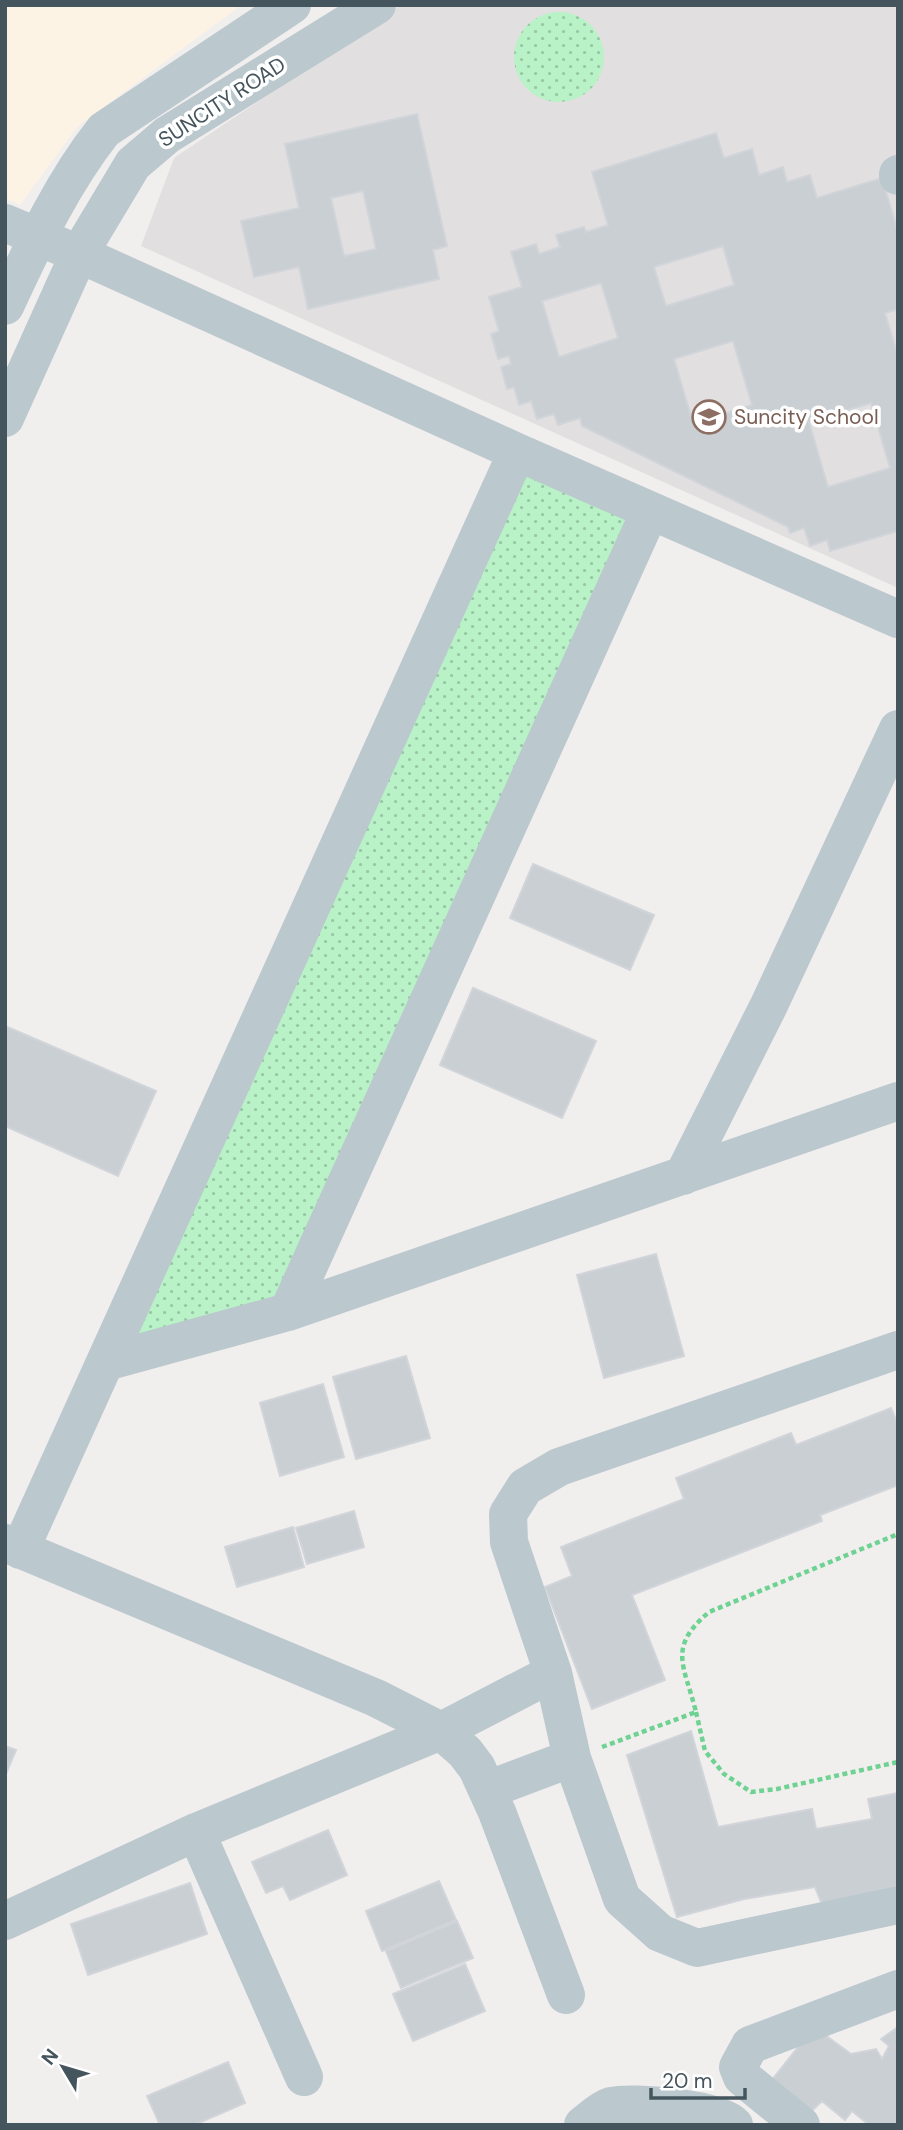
<svg xmlns="http://www.w3.org/2000/svg" width="903" height="2130" font-family="'DM Sans',sans-serif">
<style>
.commercial{fill:#fdf3e5}
.education{fill:#e2dfe0}
.park{fill:url(#park-dots)}
.building{fill:#cacfd3;stroke:#d1d5da;stroke-width:2;fill-rule:evenodd}
.lines{fill:none;stroke-linecap:round;stroke-linejoin:round}
.path{stroke:#6ed392;stroke-width:4.5;stroke-dasharray:5 3.5;stroke-linecap:butt}
.minor{stroke:#bbc8ce;stroke-width:38}
.labels{text-anchor:middle;dominant-baseline:central;stroke-width:7;stroke-linejoin:round;paint-order:stroke}
.street-label{font-size:21px;fill:#45555d;stroke:#fff}
.education-label{font-size:21px;fill:#785e54;stroke:#fff;text-anchor:start}
</style>
<defs>
<pattern id="park-dots" width="8" height="8" patternUnits="userSpaceOnUse" patternTransform="scale(1.75)"><rect width="8" height="8" fill="#b8f2c6"/><path d="M2 2h.1M6 6h.1" fill="none" stroke="#97c7a4" stroke-width="1.8" stroke-linecap="round"/></pattern>
</defs>
<rect width="100%" height="100%" fill="#f1eeee"/>
<path class="commercial" d="M5 5H238L240 6 77 127 20 205 5 198Z"/>
<path class="education" d="M401 5H898V588L141 246 174 158Z"/>
<path class="park" d="M514 57a45 45 0 1 1 90 0a45 45 0 1 1-90 0Z
M524 470 633 519 278 1296 134 1336Z"/>
<path class="building" d="M417 114 447 246 433 250 439 279 308 309 299 267 254 277 241 221 299 208 285 144ZM363 191 376 249 344 256 331 198Z
M716 133 724 158 752 149 759 175 783 167 787 182 810 175 817 198 882 178 898 232V309L885 313 898 356V531L830 551 827 540 810 546 804 528 790 533 788 527 582 426 580 418 558 425 554 414 537 419 531 401 519 405 514 387 507 389 501 367 511 364 509 356 498 359 491 334 499 331 489 297 522 287 511 252 536 244 539 254 560 247 556 235 584 227 586 232 608 225 592 172ZM723 246 734 285 666 306 654 267ZM601 283 618 338 559 357 542 301ZM733 341 752 405 693 423 674 359ZM871 403 890 468 828 487 809 422Z
M533 864 654 915 630 970 510 918Z
M473 988 596 1041 562 1118 440 1065Z
M5 1026 156 1091 118 1176 5 1126Z
M656 1254 684 1356 604 1378 577 1275Z
M406 1356 430 1438 356 1459 333 1377Z
M323 1384 344 1457 280 1476 260 1403Z
M891 1408 898 1425V1485L820 1515 822 1521 632 1595 665 1680 592 1709 545 1587 572 1576 561 1547 684 1499 676 1478 791 1433 796 1445Z
M354 1511 364 1547 307 1564 296 1528Z
M293 1527 304 1567 237 1587 225 1547Z
M691 1731 718 1827 812 1809 816 1829 872 1819 868 1799 898 1793V1886L822 1904 815 1887 744 1899 677 1917 627 1755Z
M5 1746 16 1750 5 1776Z
M328 1830 347 1875 290 1900 283 1886 266 1893 252 1862Z
M439 1881 456 1920 382 1951 366 1911Z
M190 1883 207 1934 88 1975 71 1924Z
M457 1921 473 1958 401 1988 386 1951Z
M465 1964 485 2011 413 2041 393 1994Z
M814 2027 851 2054 876 2049 882 2059 889 2046 881 2039 898 2027V2125H869L852 2111 845 2120 822 2101 810 2113 771 2081Z
M228 2062 245 2103 194 2125H160L147 2096Z"/>
<g class="lines">
<path class="path" d="M696 1712 705 1751 724 1774 751 1792 777 1789 898 1762
M602 1747 696 1712C684 1664 667 1648 709 1612L898 1534"/>
<path class="minor" d="M898 174V176
M5 223 79 254 517 452 898 619
M5 306C34 244 62 183 104 130L292 5
M5 418 79 254 133 164 167 135 377 5
M683 1176 769 1005 898 729
M288 1312 650 511
M898 1350 559 1467 525 1487 508 1514 509 1542 553 1673 572 1758 622 1899 660 1933 697 1948 898 1905
M106 1362 288 1312 898 1101
M5 1543 376 1698 441 1731 465 1752 477 1768 497 1812 566 1995
M20 1550 517 452
M487 1790 572 1758
M196 1832 304 2077
M5 1921 196 1832 441 1731 553 1673
M583 2125C591 2119 601 2109 611 2106 633 2101 719 2108 734 2125
M801 2125 742 2077 738 2067 750 2045 898 1989"/>
</g>
<defs>
<symbol id="school-ring" viewBox="-11 -11 22 22"><circle r="9.5" fill="#fff" stroke="#8d6e63" stroke-width="1.5"/><path d="M0-5L7-2L0 1L-7-2ZM-4 1L0 2.5L4 1V4Q0 6-4 4Z" fill="#8d6e63"/></symbol>
</defs>
<g fill-rule="evenodd">
<use href="#school-ring" x="690" y="398" width="38" height="38"/>
</g>
<g class="labels">
<g class="street-label">
<text transform="translate(222 102) rotate(-33)">SUNCITY ROAD</text>
</g>
<g class="education-label">
<text x="734" y="417">Suncity School</text>
</g>
</g>
<rect width="903" height="2130" fill="none" stroke="#45555d" stroke-width="14"/>
<g transform="translate(63 2067) rotate(308)" stroke="#ffffff" stroke-width="5" paint-order="stroke">
<path d="M0-5L12 26L0 18L-12 26Z" fill="#45555d"/>
<text y="-10" font-size="19" font-weight="bold" text-anchor="middle" fill="#45555d">N</text>
</g>
<path d="M651 2088v10h94v-10" fill="none" stroke="#45555d" stroke-width="3.5"/>
<text x="662" y="2088" font-size="21" fill="#45555d" stroke="#ffffff" stroke-width="5" paint-order="stroke">20 m</text>
</svg>
